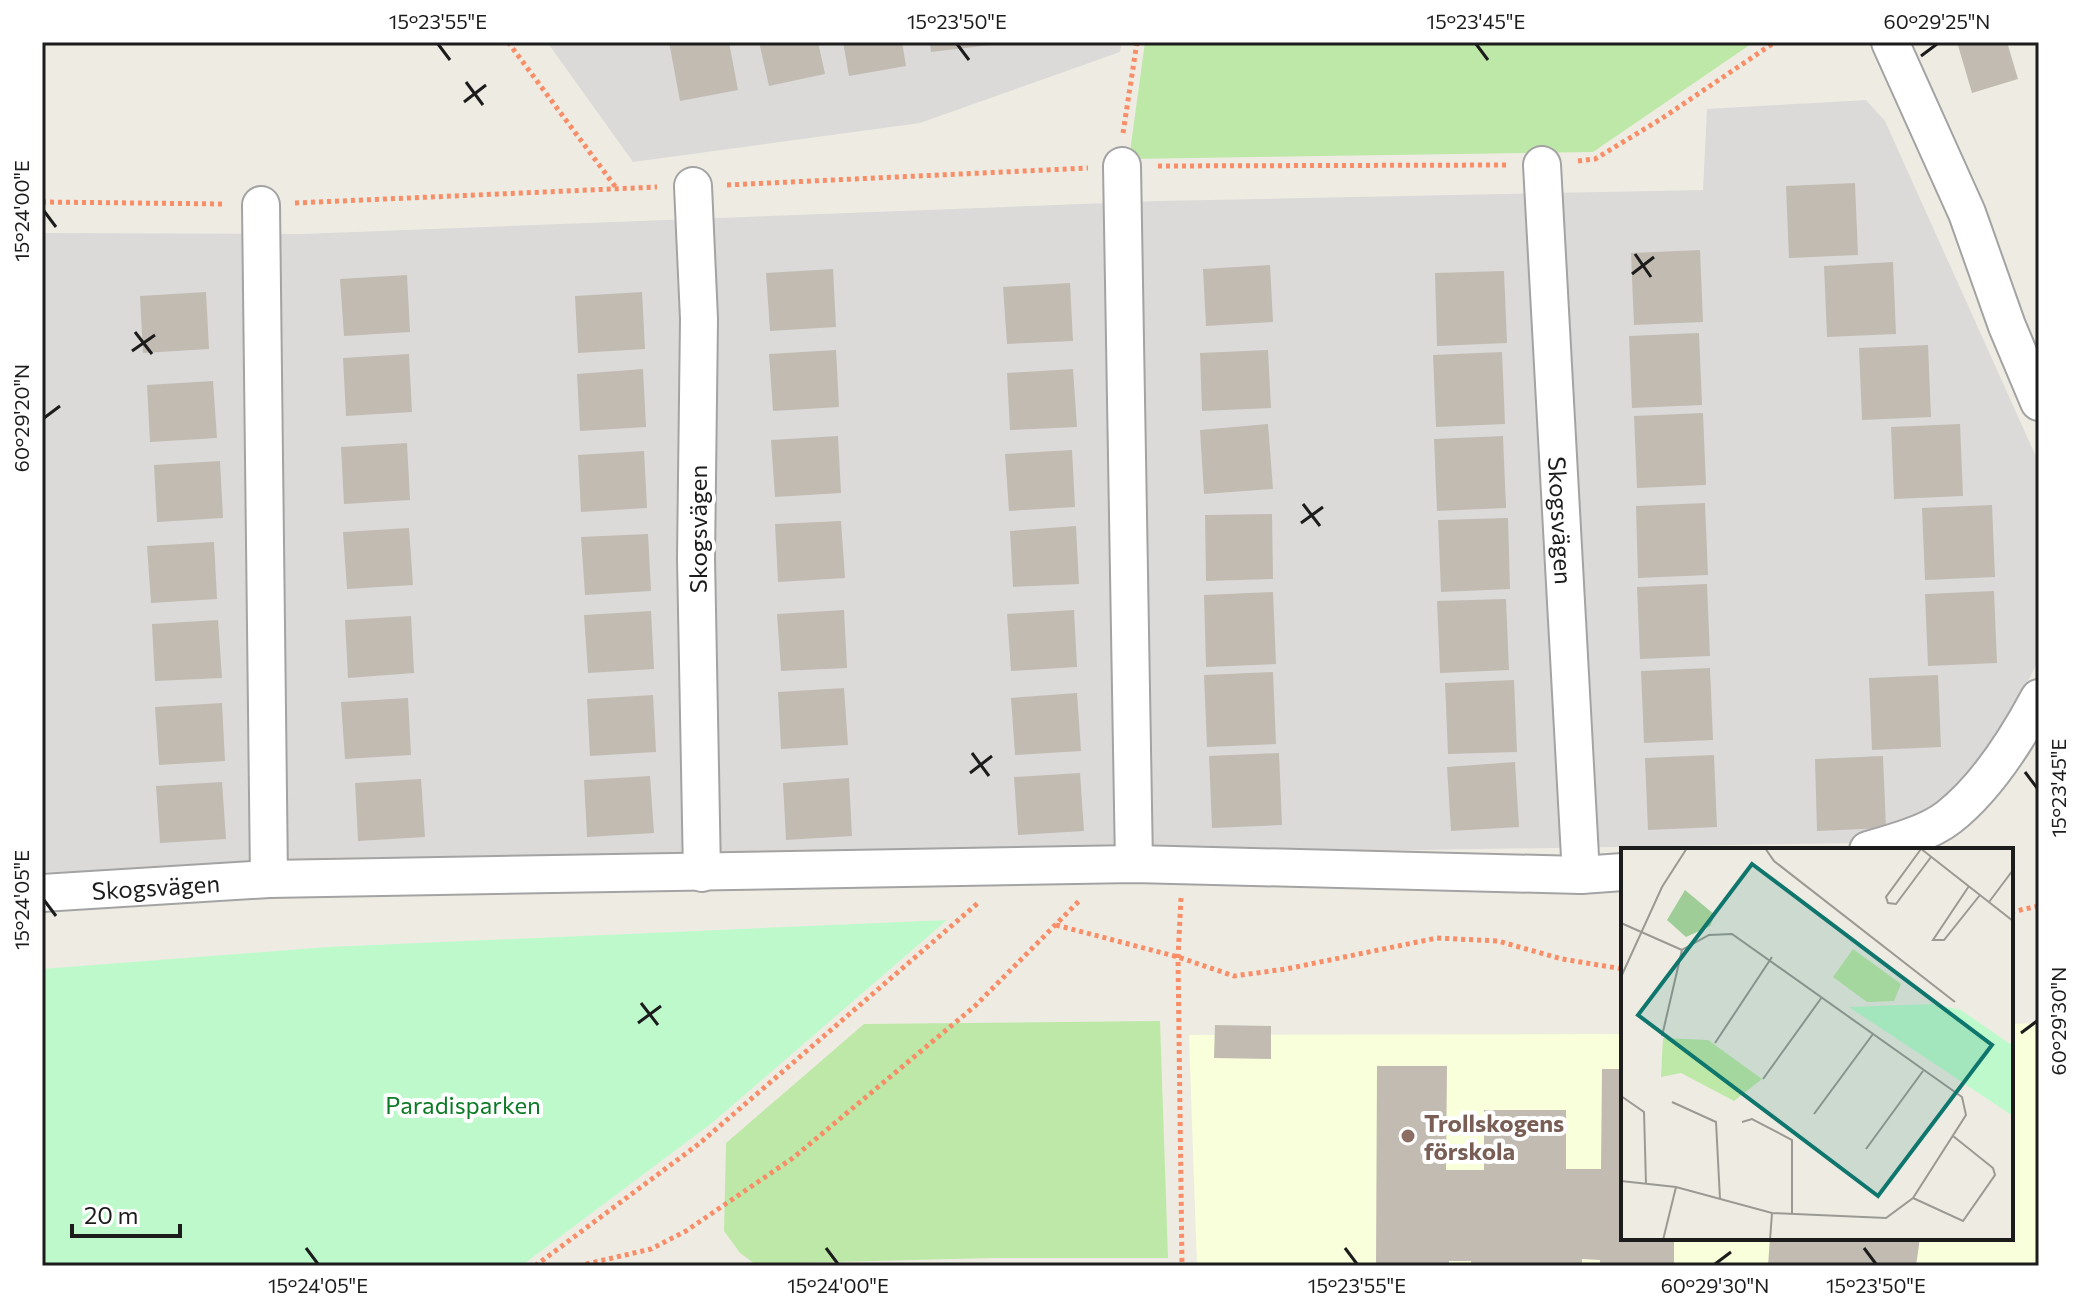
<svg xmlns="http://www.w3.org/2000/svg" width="2081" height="1308" font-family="Commissioner,sans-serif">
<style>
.residential{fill:#dbdad9}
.education{fill:#f9ffda}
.grass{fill:#bee8a7}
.park{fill:#bef9cc}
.building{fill:#c2bbb2}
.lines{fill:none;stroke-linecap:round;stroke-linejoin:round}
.minor-casing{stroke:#a3a3a3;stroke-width:40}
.path{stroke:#f98d68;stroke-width:5;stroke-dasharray:4 4;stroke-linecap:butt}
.minor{stroke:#fff;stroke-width:36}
.ticks{fill:none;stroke:#1c1c1c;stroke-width:3}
.education-dot{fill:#8d6e63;stroke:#fff;stroke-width:3}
.labels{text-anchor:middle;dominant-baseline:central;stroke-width:8;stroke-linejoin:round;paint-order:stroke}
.street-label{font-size:24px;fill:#1c1c1c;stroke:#fff}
.park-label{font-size:24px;fill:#0c7925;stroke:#fff}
.education-label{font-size:24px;font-weight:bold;fill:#785e54;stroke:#fff;text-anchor:start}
.inset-road{fill:none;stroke:#9a9993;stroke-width:2}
.view{fill:#0f766e;fill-opacity:0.15;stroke:#0f766e;stroke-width:4}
.inset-edge{fill:none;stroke:#1c1c1c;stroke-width:4}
.neatline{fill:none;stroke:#1c1c1c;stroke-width:3}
.ticks-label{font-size:20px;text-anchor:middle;fill:#1c1c1c}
</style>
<rect width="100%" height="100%" fill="#eeece2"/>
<path class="residential" d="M547 42H1122L1120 52 920 123 633 162Z
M1866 100 1885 121 2039 463V659L1989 760 1939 812 1862 843 42 872V233L302 234 1159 201 1703 190 1707 109Z"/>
<path class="education" d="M2039 1023V1266H1197L1189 1035 1623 1034V1238H2011V1024Z"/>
<path class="grass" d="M1145 42H1754L1593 152 1129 159Z
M1160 1021 1168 1258H993L755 1264 740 1253 724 1231 726 1143 864 1024Z"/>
<path class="park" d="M947 920 712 1123 521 1266H42V969L328 947Z"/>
<path class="building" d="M669 42H729L738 90 680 101Z
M759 42H818L825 74 769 86Z
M843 42H902L906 66 849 76Z
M930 42H989L990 45 931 52Z
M1957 42H2007L2018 79 1972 93Z
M1855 183 1858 255 1789 258 1786 186Z
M1700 250 1703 322 1634 325 1631 253Z
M1893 262 1896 334 1827 337 1824 266Z
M1270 265 1273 322 1206 326 1203 269Z
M833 269 836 327 770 331 766 273Z
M1504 271 1507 343 1437 346 1435 273Z
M407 275 410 332 344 336 340 279Z
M1070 283 1073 341 1007 344 1003 287Z
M206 292 209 349 143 353 140 296Z
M642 292 645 349 578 353 575 296Z
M1699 333 1702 405 1632 408 1629 336Z
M1928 345 1931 417 1862 420 1859 348Z
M836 350 839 407 773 411 769 354Z
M1268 350 1271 408 1202 411 1200 353Z
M1502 352 1505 424 1436 427 1433 355Z
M409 354 412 412 346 416 343 358Z
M643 369 646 427 580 431 577 374Z
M1073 369 1077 427 1010 430 1007 373Z
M213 381 217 438 150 442 147 385Z
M1703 413 1706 485 1637 488 1634 416Z
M1268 424 1273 489 1204 494 1200 430Z
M1960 424 1963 496 1894 499 1891 427Z
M838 436 841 493 775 497 771 440Z
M1503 436 1506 508 1437 511 1434 439Z
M407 443 410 500 344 504 341 447Z
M1072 450 1075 507 1009 511 1005 454Z
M644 451 647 508 581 512 578 455Z
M220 461 223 518 157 522 154 465Z
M1705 503 1708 575 1638 578 1636 506Z
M1992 505 1995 577 1925 580 1922 508Z
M1272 514 1273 579 1206 581 1205 515Z
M1508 518 1510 589 1441 592 1438 520Z
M841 521 845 578 778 582 775 524Z
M1076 526 1079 584 1013 587 1010 531Z
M409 528 413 585 347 589 343 532Z
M648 534 651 591 585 595 581 537Z
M214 542 217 599 151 603 147 546Z
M1707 584 1710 656 1640 659 1637 587Z
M1994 591 1997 663 1928 666 1925 594Z
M1273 592 1276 664 1206 667 1204 595Z
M1506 599 1509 670 1440 673 1437 601Z
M844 610 847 668 781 671 777 614Z
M1074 610 1077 667 1011 671 1007 614Z
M651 611 654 669 588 673 584 615Z
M411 616 414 673 348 678 345 620Z
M218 620 222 678 155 681 152 624Z
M1710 668 1713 740 1644 743 1641 671Z
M1273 672 1276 744 1207 747 1204 675Z
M1938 675 1941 747 1872 750 1869 678Z
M1514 680 1517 752 1448 754 1445 683Z
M844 688 848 745 781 749 778 692Z
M1077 693 1081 751 1015 755 1011 698Z
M653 695 656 752 590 756 587 699Z
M408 698 411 755 345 759 341 702Z
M222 703 225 761 159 765 155 707Z
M1279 753 1282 825 1212 828 1209 756Z
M1714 755 1717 827 1648 830 1645 758Z
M1883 756 1886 828 1817 831 1815 759Z
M1515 762 1519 827 1451 831 1447 767Z
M1080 773 1084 831 1018 835 1014 777Z
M650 776 654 833 587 837 584 780Z
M849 778 852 836 786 840 783 783Z
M421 779 425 837 358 841 355 783Z
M222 782 226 839 160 843 156 786Z
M1215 1025 1271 1026V1059L1214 1058Z
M1377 1066H1447L1446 1170H1484V1110H1566V1169H1601L1602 1069H1623V1238H1674V1266H1600V1260L1582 1259V1266H1471V1261H1449V1266H1376Z
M1770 1238H1920L1916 1266H1768Z"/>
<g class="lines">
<defs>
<g id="minor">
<path d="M1890 42 1967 213 2007 326 2039 402"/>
<path id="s1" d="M1542 165 1581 875"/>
<path d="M1122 166 1134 864"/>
<path d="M693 186 699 319 696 558 702 873"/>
<path d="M261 205 269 879"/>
<path d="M1868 850C1893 843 1929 833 1949 817 1987 787 2016 741 2039 698"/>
<path id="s2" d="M42 893 269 879 1134 864 1581 875 1623 872"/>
</g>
</defs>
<use href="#minor" class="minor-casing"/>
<path class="path" d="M508 42 617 189
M1123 133 1137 42
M1578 161 1595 159 1661 119 1775 42
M1158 166 1508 165
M727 185 1088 168
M42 202 225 204
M295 203 657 187
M1181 898 1178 957 1182 1266
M2011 912 2039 906
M1056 925 1178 957 1234 976 1286 969 1437 938 1498 941 1562 959 1623 969
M535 1266 700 1143 978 903
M578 1266 651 1249 686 1231 793 1158 975 1006 1079 901"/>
<use href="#minor" class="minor"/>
</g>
<path class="ticks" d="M438 44 450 60M957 44 969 60M1476 44 1488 60M1921 56 1937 44M466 82 483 105M464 102 486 85M44 211 56 227M1635 254 1651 277M1632 274 1654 257M135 332 152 354M132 351 155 335M44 418 60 406M1303 504 1320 526M1301 523 1323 507M972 753 989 776M2025 772 2037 788M970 773 992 756M44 900 56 916M641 1003 658 1025M638 1023 661 1006M2021 1033 2037 1021M306 1248 318 1264M826 1248 838 1264M1345 1248 1357 1264M1864 1248 1876 1264M1715 1264 1731 1252"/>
<circle class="education-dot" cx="1408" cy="1136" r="8"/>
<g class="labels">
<g class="street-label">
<text stroke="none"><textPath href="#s1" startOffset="356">Skogsvägen</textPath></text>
<text transform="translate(697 529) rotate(-90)">Skogsvägen</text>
<text stroke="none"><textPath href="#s2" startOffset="114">Skogsvägen</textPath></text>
</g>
<g class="park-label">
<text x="463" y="1104">Paradisparken</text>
</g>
<g class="education-label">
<text x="1424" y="1122">Trollskogens<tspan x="1424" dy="28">förskola</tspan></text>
</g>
</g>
<g transform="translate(1621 848)">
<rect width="392" height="392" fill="#eeece2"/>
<path d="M232 101 280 136 273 153 246 154 212 129ZM42 190 87 192 141 231 113 253 60 225 40 229Z" fill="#bee8a7"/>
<path d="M64 42 94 67 89 78 65 89 46 72Z" fill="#9fcd97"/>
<path d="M312 156 340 162 389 196 392 192V268L228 159Z" fill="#bef9cc"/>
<path class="inset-road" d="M144 0 153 13 334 154M299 0 392 73M300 1 265 49 267 55 275 56 310 9M348 38 312 92H323L359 47M368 54 392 22M0 75 61 102M0 129 41 39 66 0M94 195 151 109M142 231 201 149M0 248 23 264 25 336M51 254 95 274 99 351M193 266 252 186M121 274 131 271 171 292V367M245 301 302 223M0 333 55 339 151 365 265 370 292 350 345 267 341 249 111 86 88 87 61 102 41 188M292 350 342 373 374 327 372 320 332 288M42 392 55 339M149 392 151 365"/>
<path class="view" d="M131 16 371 197 257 348 17 167Z"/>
<rect width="392" height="392" class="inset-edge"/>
</g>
<rect width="2081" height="1308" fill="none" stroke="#ffffff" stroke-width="88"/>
<path d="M72 1224v12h108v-12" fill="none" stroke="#1c1c1c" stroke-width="4"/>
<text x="84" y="1224" font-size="24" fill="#1c1c1c" stroke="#ffffff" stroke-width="6" paint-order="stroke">20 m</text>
<rect x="44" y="44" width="1993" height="1220" class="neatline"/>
<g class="ticks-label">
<text x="438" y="29">15°23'55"E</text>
<text x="957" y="29">15°23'50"E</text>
<text x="1476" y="29">15°23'45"E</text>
<text x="1937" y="29">60°29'25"N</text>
<text transform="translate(22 211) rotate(-90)" y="7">15°24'00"E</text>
<text transform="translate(22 418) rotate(-90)" y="7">60°29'20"N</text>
<text transform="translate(2059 788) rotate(-90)" y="7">15°23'45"E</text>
<text transform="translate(22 900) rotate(-90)" y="7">15°24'05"E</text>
<text transform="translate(2059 1021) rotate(-90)" y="7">60°29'30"N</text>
<text x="318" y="1293">15°24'05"E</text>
<text x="838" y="1293">15°24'00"E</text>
<text x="1357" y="1293">15°23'55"E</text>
<text x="1715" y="1293">60°29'30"N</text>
<text x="1876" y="1293">15°23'50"E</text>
</g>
</svg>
